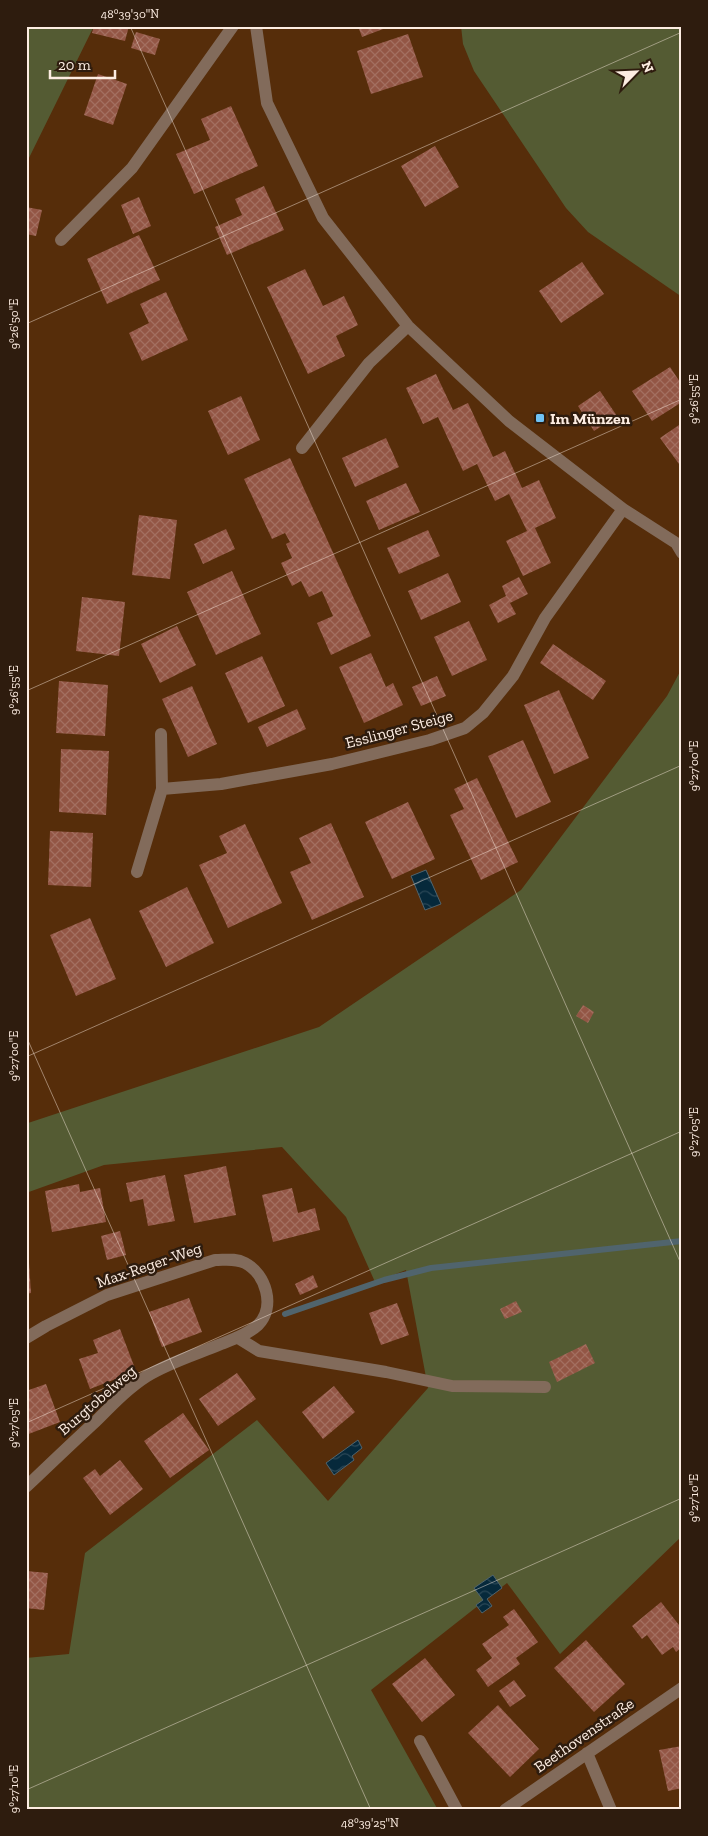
<svg xmlns="http://www.w3.org/2000/svg" width="708" height="1836" font-family="'Zilla Slab',serif">
<style>
.grass{fill:#545b33}
.water{fill:url(#water-waves);stroke:#50646d}
.lines{fill:none;stroke-linecap:round;stroke-linejoin:round}
.stream{stroke:#50646d;stroke-width:6}
.building{fill:url(#building-cross-hatch)}
.minor{stroke:#826b5b;stroke-width:12}
.ticks{fill:none;stroke:#fdede2;stroke-width:1;stroke-opacity:0.45}
.poi-dot{fill:#6fc2f4;stroke:#2e1c0e;stroke-width:2}
.labels{text-anchor:middle;dominant-baseline:central;stroke-width:5;stroke-linejoin:round;paint-order:stroke}
.poi-label{font-size:16px;font-weight:bold;fill:#fdede2;stroke:#2e1c0e;text-anchor:start}
.street-label{font-size:16px;fill:#fdede2;stroke:#2e1c0e}
.neatline{fill:none;stroke:#fdede2;stroke-width:2}
.ticks-label{font-size:12px;text-anchor:middle;fill:#fdede2}
</style>
<defs>
<pattern id="water-waves" width="16" height="10" patternUnits="userSpaceOnUse" patternTransform="scale(1.25)"><rect width="16" height="10" fill="#06293b"/><path d="M0 5q4-4 8 0t8 0" fill="none" stroke="#2b4857"/></pattern>
<pattern id="building-cross-hatch" width="8" height="8" patternUnits="userSpaceOnUse" patternTransform="scale(1.25)"><rect width="8" height="8" fill="#935645"/><path d="M0 0l8 8M0 8l8-8" fill="none" stroke="#a36f60"/></pattern>
</defs>
<rect width="100%" height="100%" fill="#562d0a"/>
<path class="grass" d="M26 26H94L26 164Z
M461 26H682V297L588 232 566 208 474 71 463 44Z
M682 668V1536L560 1654 507 1583 371 1690 438 1810H26V1658L69 1654 85 1553 257 1420 328 1501 428 1388 406 1270 375 1282 346 1217 282 1147 104 1165 26 1193V1119L28 1123 319 1027 521 890 667 696Z"/>
<path class="water" d="M426 870 441 904 425 910 411 876Z
M358 1440 362 1448 352 1456 354 1460 334 1475 326 1463Z
M493 1575 502 1588 487 1599 492 1606 482 1613 476 1605 483 1600 474 1588Z"/>
<g class="lines">
<path class="stream" d="M285 1314 384 1280 431 1268 682 1241"/>
</g>
<path class="building" d="M94 26H129L125 41 92 33Z
M358 26H391L362 37Z
M136 32 160 39 155 55 131 48Z
M408 34 423 77 371 94 357 51Z
M98 74 127 84 113 125 84 115Z
M231 106 258 166 194 194 176 154 210 140 201 119Z
M435 146 459 187 425 207 401 166Z
M264 186 284 230 227 255 215 227 242 215 235 199Z
M139 197 151 226 133 234 121 205Z
M26 207 42 210 36 236 26 234Z
M139 235 160 280 107 304 87 259Z
M582 262 604 294 561 323 539 291Z
M305 269 323 306 344 296 358 325 336 336 345 356 308 374 267 287Z
M166 292 188 340 142 361 129 333 149 323 140 304Z
M670 367 682 385V402L652 421 632 391Z
M436 374 453 410 468 403 493 457 505 451 522 488 539 480 556 518 535 528 551 563 523 576 506 541 527 531 509 494 495 501 477 464 463 471 438 417 423 424 406 388Z
M600 391 617 416 594 431 578 406Z
M241 396 260 440 228 455 208 411Z
M682 423V462L679 464 660 438Z
M386 438 399 467 355 487 342 458Z
M290 458 371 636 331 655 317 623 333 616 322 591 309 597 301 581 292 586 281 563 292 558 286 544 290 542 285 533 272 539 244 479Z
M406 483 420 512 379 530 366 501Z
M139 515 177 520 170 579 132 575Z
M226 529 235 549 203 564 194 544Z
M428 530 440 556 399 574 387 548Z
M232 571 261 634 216 655 187 592Z
M448 573 461 602 421 620 408 591Z
M519 577 528 594 510 603 516 614 498 623 489 605 506 596 502 586Z
M82 597 125 602 119 656 76 651Z
M469 621 487 660 452 676 434 637Z
M177 626 196 665 160 683 141 644Z
M553 644 606 681 593 700 540 663Z
M371 653 386 687 393 683 403 705 364 723 339 667Z
M262 656 285 706 248 723 225 673Z
M437 676 446 696 421 706 412 687Z
M59 681 108 685 105 736 56 733Z
M192 686 217 744 188 757 162 699Z
M559 690 589 758 554 774 524 705Z
M297 709 306 729 267 747 258 727Z
M523 740 551 802 516 818 488 756Z
M61 749 109 751 106 815 59 812Z
M477 778 518 862 481 880 450 815 464 809 454 789Z
M408 802 435 859 392 879 365 822Z
M331 823 364 897 312 920 290 872 311 863 299 838Z
M245 824 282 903 228 928 199 865 227 853 219 836Z
M50 831 93 833 91 887 48 885Z
M187 887 214 943 166 967 139 911Z
M90 918 116 979 76 996 50 935Z
M583 1005 594 1012 588 1023 576 1016Z
M226 1166 236 1215 194 1223 184 1175Z
M165 1175 175 1221 148 1226 143 1199 130 1202 126 1183Z
M79 1184 80 1192 100 1188 106 1222 52 1232 45 1191Z
M292 1188 298 1213 315 1208 320 1230 273 1242 262 1195Z
M120 1231 126 1255 107 1260 101 1236Z
M26 1263H29L31 1293 26 1294Z
M313 1275 318 1287 300 1295 295 1284Z
M189 1298 202 1332 162 1347 149 1312Z
M516 1301 522 1312 505 1319 500 1309Z
M397 1303 409 1335 381 1345 369 1313Z
M120 1329 136 1371 90 1389 79 1359 98 1353 93 1340Z
M586 1344 595 1363 557 1382 549 1362Z
M237 1373 256 1399 218 1426 199 1399Z
M46 1384 60 1422 26 1435V1391Z
M334 1386 355 1412 323 1439 302 1412Z
M183 1413 209 1450 170 1478 144 1441Z
M120 1460 143 1489 110 1515 83 1478 95 1469 100 1476Z
M26 1571 48 1573 44 1610 26 1608Z
M661 1602 679 1625 682 1623V1647L676 1652 673 1647 662 1655 647 1635 642 1639 632 1626Z
M514 1609 538 1642 516 1658 520 1664 488 1687 476 1670 492 1658 482 1644 509 1625 503 1617Z
M586 1640 625 1684 594 1712 554 1668Z
M425 1658 455 1695 422 1722 392 1684Z
M514 1680 526 1696 510 1707 499 1691Z
M498 1705 539 1749 510 1777 468 1733Z
M682 1746V1788L668 1791 659 1750Z"/>
<g class="lines">
<path class="minor" d="M256 26 267 103 323 218 408 326 509 421 623 509 676 543 682 553
M61 240 132 168 233 26
M302 448 369 363 408 326
M162 789 221 784 332 764 430 740 465 728 483 713 513 676 545 618 623 509
M137 872 162 789 161 734
M26 1338 46 1326 107 1295 215 1260C226 1260 235 1258 245 1263 266 1274 276 1307 258 1325 248 1334 234 1339 221 1344 197 1354 170 1362 147 1376 128 1388 112 1405 96 1421 72 1443 49 1465 26 1487
M238 1338 259 1351 386 1372 452 1386 545 1387
M420 1741 457 1810
M587 1753 611 1810
M505 1810 682 1688"/>
</g>
<path class="ticks" d="M130 26 682 1266M26 324 682 32M26 691 682 399M26 1036 371 1810M26 1057 682 765M26 1423 682 1131M26 1790 682 1498"/>
<rect class="poi-dot" x="535" y="413" width="10" height="10" rx="2.5"/>
<g class="labels">
<g class="poi-label">
<text x="550" y="418">Im Münzen</text>
</g>
<g class="street-label">
<text transform="translate(399 729) rotate(-15)">Esslinger Steige</text>
<text transform="translate(149 1265) rotate(-19)">Max-Reger-Weg</text>
<text transform="translate(97 1400) rotate(-41)">Burgtobelweg</text>
<text transform="translate(584 1735) rotate(-35)">Beethovenstraße</text>
</g>
</g>
<rect width="708" height="1836" fill="none" stroke="#2e1c0e" stroke-width="55"/>
<g transform="translate(636 72) rotate(66)" stroke="#2e1c0e" stroke-width="4" paint-order="stroke">
<path d="M0-4L9 19L0 12L-9 19Z" fill="#fdede2"/>
<text y="-8" font-size="14" font-weight="bold" text-anchor="middle" fill="#fdede2">N</text>
</g>
<path d="M50 70v8h65v-8" fill="none" stroke="#fdede2" stroke-width="2.5"/>
<text x="58" y="70" font-size="15" fill="#fdede2" stroke="#2e1c0e" stroke-width="4" paint-order="stroke">20 m</text>
<rect x="28" y="28" width="652" height="1780" class="neatline"/>
<g class="ticks-label">
<text x="130" y="18">48°39'30"N</text>
<text transform="translate(14 324) rotate(-90)" y="4">9°26'50"E</text>
<text transform="translate(694 399) rotate(-90)" y="4">9°26'55"E</text>
<text transform="translate(14 690) rotate(-90)" y="4">9°26'55"E</text>
<text transform="translate(694 766) rotate(-90)" y="4">9°27'00"E</text>
<text transform="translate(14 1056) rotate(-90)" y="4">9°27'00"E</text>
<text transform="translate(694 1132) rotate(-90)" y="4">9°27'05"E</text>
<text transform="translate(14 1423) rotate(-90)" y="4">9°27'05"E</text>
<text transform="translate(694 1498) rotate(-90)" y="4">9°27'10"E</text>
<text transform="translate(14 1789) rotate(-90)" y="4">9°27'10"E</text>
<text x="370" y="1827">48°39'25"N</text>
</g>
</svg>
